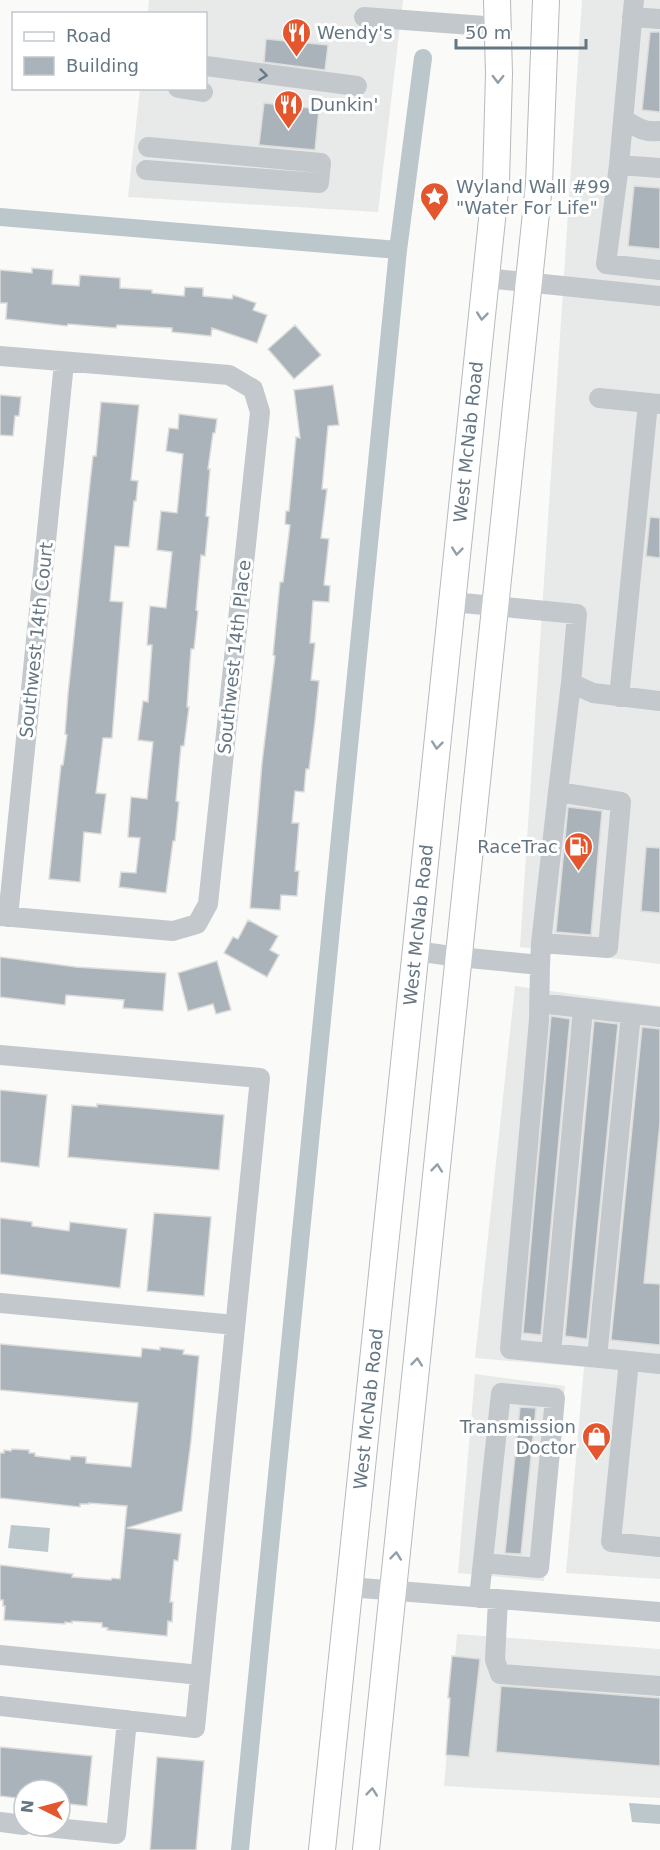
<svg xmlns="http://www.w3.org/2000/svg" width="660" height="1850" font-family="'DejaVu Sans',sans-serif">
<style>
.built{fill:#e8e9e9}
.water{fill:#bbc7cb}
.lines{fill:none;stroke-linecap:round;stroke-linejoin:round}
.canal{stroke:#bbc7cb;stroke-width:18}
.building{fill:#aab3b9;stroke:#dcdcda;stroke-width:1.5}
.major-casing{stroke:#b5babe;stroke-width:28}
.minor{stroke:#c3c8cc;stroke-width:20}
.major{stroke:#fff;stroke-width:26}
.oneway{stroke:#6a7a87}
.oneway2{stroke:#939fa8}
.labels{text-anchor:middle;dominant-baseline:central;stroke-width:6;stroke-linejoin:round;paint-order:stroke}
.poi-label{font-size:18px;fill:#657683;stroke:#fff;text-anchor:start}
.street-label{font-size:18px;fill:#657683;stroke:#fff}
</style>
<rect width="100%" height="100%" fill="#fafaf8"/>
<path class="built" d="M149 0H403L378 212 128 197 140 89 206 88V14L148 13Z
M582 0H660V964L520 947Z
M515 986 660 1006V1579L566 1573 584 1367 475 1358Z
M475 1374 565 1386 544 1581 458 1573Z
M457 1634 660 1649V1798L444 1786Z"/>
<path class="water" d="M11 1525 50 1528 48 1552 8 1548Z
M629 1803 660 1805V1824L632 1822Z"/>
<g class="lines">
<path class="canal" d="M0 217 398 250
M240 1850 398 250 423 58"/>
</g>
<path class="building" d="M650 32H660V112L642 110Z
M266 39 328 45 325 70 264 62Z
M264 103 319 109 315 150 259 145Z
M634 186 660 188V249L628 246Z
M32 268 53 270 52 284 79 286 80 275 120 278V288L152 290V293L184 296 185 287 203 288V296L232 299 233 295 256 303 253 310 267 315 257 343 212 328 211 336 172 332V328L117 325 116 328 68 324 67 326 6 319 7 303H0V270L32 273Z
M295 325 321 355 294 379 268 349Z
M333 385 339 425 328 426 322 489H327L321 538 329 539 324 585 330 586 329 602 313 601 310 643H315L311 680 319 681 315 721 309 769H306L304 792 295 791 292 823H299L295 871H299L297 896 281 895 280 910 250 908 262 763 275 656 273 655 280 582H283L290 525 285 524 286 511H289L296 437 300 438 294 390Z
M0 395 21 397 19 416H15L13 436 0 435Z
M101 402 139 405 131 480 138 481 136 501H134L129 547 115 546 110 601 123 602 112 738H103L96 793 106 794 101 834 84 832 80 882 49 879 61 765H63L67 735 65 734 68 694 90 483 93 456H96Z
M179 414 217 419 215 433H213L208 469H210L206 516 209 517 205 556 201 555 196 610 198 611 194 649H191L187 707H189L184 746H181L176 801 179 802 175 841H173L166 893 119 887 121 872 136 873 140 838 128 837 131 797 147 799 153 742 138 740 143 701 148 702 152 645H147L150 606 166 608 172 552 157 550 161 511 177 513 183 454 166 451 169 428 178 429Z
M650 517 660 518V558L646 556Z
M568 807 602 811 591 935 556 932Z
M646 847 660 848V913L641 911Z
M248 920 278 936 270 950 279 955 267 977 224 953 233 937 238 939Z
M0 957 76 967 166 973 163 1011 123 1008 124 1000 66 995 65 1005 0 997Z
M217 961 231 1010 216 1014 213 1004 188 1011 178 973Z
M551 1016 570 1019 541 1335 523 1333Z
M594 1021 618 1024 587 1339 565 1336Z
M642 1027 660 1029V1123L644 1283 660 1284V1345L611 1340Z
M0 1090 47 1095 39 1167 0 1162Z
M97 1104 224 1115 219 1170 68 1157 72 1105 97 1107Z
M154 1213 211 1217 204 1296 147 1291Z
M0 1218 32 1222V1226L69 1231 70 1222 127 1229 120 1288 0 1274Z
M0 1344 141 1357 142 1348 160 1350V1347L184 1350 183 1354 199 1356 191 1441 182 1511 127 1528 181 1534 178 1561 174 1560 170 1602H173L172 1622 168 1621 167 1636 107 1630 108 1628 102 1627V1623L72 1621V1623L65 1622V1624L4 1620 5 1606H3V1600H0V1565L73 1574 72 1577 111 1580 112 1578 120 1579 127 1506 89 1503V1504H80V1507L0 1498V1453H4V1450L11 1451 12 1449 29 1450V1453H35V1456L70 1460 71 1456 86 1457V1463L131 1467 138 1403 0 1390Z
M520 1407 536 1408 521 1554 505 1553Z
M452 1656 480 1659 469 1757 446 1755 450 1698H448Z
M501 1686 660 1698V1766L496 1752Z
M0 1747 92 1756 87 1806 60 1803V1790H24V1799L0 1796Z
M157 1757 204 1761 196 1850H150Z"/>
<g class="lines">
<defs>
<path id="major" d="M322 1850 496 181 499 74 497 0
M366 1850 539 184 546 0"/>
</defs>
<use href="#major" class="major-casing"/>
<path class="minor" d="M634 0 619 165 606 264 660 270
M364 17 498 27
M632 17 660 19
M206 66 357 86
M178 88 203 92
M623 119C636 127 644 133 660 131
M619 165 660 168
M146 170 319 183 321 163 148 147
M486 278 660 296
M0 356 229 375 253 389 260 412 208 904 197 924 173 931 0 916
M599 398 659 404
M452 602 577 614 571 683 593 693 660 701
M619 697 648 403
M558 792 571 683
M8 917 64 363
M415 951 459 957 540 965 541 943 558 792 621 802 608 948 541 943
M540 965 539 1020 510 1349 660 1364
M539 1003 660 1017
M0 1055 260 1078 195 1728 0 1706
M0 1303 235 1325
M551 1353 583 1009
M597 1358 631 1014
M629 1361 611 1542 660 1547
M349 1587 660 1612
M479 1598 501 1393 555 1398 539 1568 483 1563
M498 1599 495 1660 500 1674 660 1686
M0 1655 200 1675
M0 1822 24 1825
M36 1826 116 1834 127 1720"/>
<use href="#major" class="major"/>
</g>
<defs><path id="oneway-chevron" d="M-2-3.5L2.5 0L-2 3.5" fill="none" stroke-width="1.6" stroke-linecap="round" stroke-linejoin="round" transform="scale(1.5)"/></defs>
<use class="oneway" href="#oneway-chevron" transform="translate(263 75) rotate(7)"/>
<g class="oneway2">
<use href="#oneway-chevron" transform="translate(498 79) rotate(91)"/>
<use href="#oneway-chevron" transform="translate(482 316) rotate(96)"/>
<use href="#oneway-chevron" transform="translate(457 551) rotate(96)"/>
<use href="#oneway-chevron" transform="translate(437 745) rotate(96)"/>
<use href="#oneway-chevron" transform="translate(437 1168) rotate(-84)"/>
<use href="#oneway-chevron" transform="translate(417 1362) rotate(-84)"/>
<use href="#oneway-chevron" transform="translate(396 1556) rotate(-84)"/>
<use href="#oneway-chevron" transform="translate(372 1792) rotate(-84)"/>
</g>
<defs>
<symbol id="restaurant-pin" viewBox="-11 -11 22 30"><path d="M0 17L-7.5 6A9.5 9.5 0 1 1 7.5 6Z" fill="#e4572e" stroke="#fff"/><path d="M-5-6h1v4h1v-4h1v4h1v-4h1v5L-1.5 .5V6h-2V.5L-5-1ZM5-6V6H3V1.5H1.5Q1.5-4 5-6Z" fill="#fff"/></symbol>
<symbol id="sight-pin" viewBox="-11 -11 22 30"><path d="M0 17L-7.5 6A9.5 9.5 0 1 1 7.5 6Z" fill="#e4572e" stroke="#fff"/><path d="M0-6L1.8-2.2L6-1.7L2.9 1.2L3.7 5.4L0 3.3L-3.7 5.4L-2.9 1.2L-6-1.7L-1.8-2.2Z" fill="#fff"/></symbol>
<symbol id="fuel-pin" viewBox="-11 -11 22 30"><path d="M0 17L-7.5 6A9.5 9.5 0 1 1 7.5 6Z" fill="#e4572e" stroke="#fff"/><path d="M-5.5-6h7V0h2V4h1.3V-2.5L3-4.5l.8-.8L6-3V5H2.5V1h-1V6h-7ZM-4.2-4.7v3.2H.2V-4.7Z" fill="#fff"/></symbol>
<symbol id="shop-pin" viewBox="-11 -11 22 30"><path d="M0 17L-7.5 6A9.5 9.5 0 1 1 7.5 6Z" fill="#e4572e" stroke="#fff"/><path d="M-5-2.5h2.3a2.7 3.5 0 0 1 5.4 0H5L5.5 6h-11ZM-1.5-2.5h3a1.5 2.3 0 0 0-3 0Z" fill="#fff"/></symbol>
</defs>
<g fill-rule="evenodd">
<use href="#restaurant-pin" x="280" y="16" width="33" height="45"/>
<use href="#restaurant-pin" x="272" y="88" width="33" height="45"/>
<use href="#sight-pin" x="418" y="180" width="33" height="45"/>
<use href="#fuel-pin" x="562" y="830" width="33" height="45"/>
<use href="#shop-pin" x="580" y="1420" width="33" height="45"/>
</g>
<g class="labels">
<g class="poi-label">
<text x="317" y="32">Wendy's</text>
<text x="310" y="104">Dunkin'</text>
<text x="456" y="186">Wyland Wall #99<tspan x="456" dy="21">"Water For Life"</tspan></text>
<text x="558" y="846" text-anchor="end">RaceTrac</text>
<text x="576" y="1426" text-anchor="end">Transmission<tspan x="576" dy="21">Doctor</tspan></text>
</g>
<g class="street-label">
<text transform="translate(468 442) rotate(-84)">West McNab Road</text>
<text transform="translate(36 640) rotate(-84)">Southwest 14th Court</text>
<text transform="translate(234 657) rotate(-84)">Southwest 14th Place</text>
<text transform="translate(418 925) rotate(-84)">West McNab Road</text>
<text transform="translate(368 1409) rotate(-84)">West McNab Road</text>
</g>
</g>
<rect x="12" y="12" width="195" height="78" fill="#ffffff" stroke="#c1c8cd" stroke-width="1.5"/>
<rect x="24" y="32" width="30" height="9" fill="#ffffff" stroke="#c1c8cd" stroke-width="1.5"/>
<text x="66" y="42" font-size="18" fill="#657683">Road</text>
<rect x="24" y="57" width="30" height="18" fill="#aab3b9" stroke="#c1c8cd" stroke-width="1.5"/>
<text x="66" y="72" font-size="18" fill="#657683">Building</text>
<g transform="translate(42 1808) rotate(276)"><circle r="28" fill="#ffffff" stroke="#c1c8cd" stroke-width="1.5"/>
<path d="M0-4.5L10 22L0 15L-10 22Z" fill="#e4572e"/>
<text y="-9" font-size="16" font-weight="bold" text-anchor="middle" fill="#657683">N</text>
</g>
<path d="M456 39v9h130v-9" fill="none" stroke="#657683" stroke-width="3"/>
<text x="465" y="39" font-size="18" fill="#657683" stroke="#ffffff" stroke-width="4.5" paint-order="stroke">50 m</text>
</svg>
